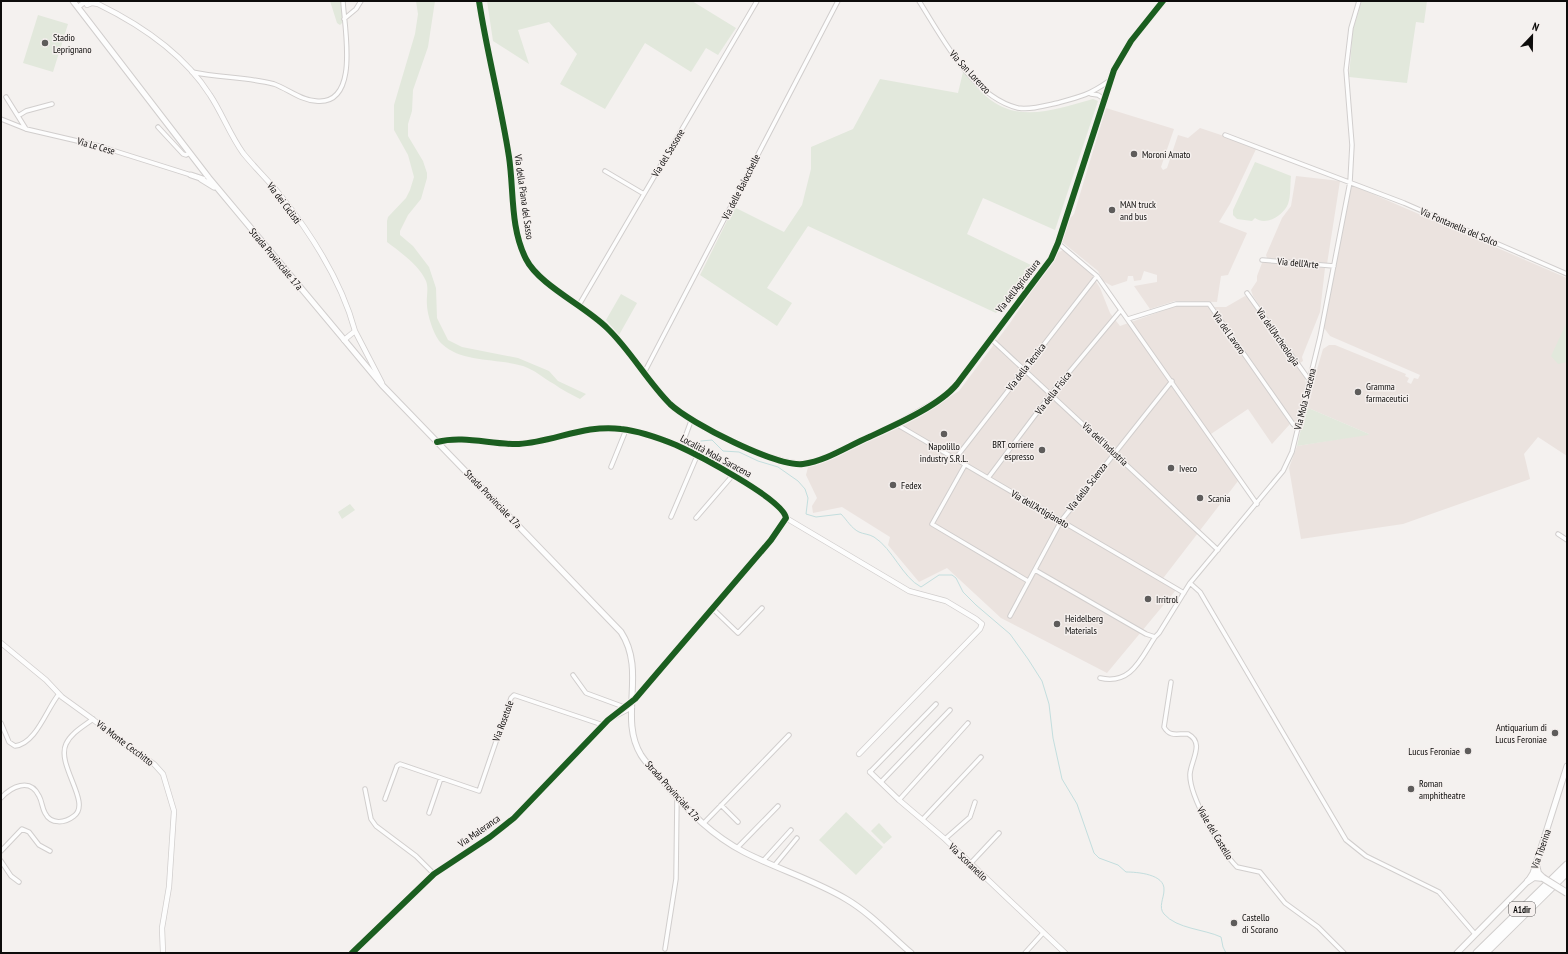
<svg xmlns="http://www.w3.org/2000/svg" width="1568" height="954" font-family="'PT Sans Narrow',sans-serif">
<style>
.built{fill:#ebe3df}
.green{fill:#e2e8dc}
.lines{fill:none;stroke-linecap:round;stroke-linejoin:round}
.stream{stroke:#c3dede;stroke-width:1}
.minor-casing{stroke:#d1cecd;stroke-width:5.5}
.tertiary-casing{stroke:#d1cecd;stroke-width:6}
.secondary-casing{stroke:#d1cecd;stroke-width:7}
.trunk-casing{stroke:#d1cecd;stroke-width:8}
.motorway-casing{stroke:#d1cecd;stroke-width:9}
.minor{stroke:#fdfdfd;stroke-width:3.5}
.tertiary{stroke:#fdfdfd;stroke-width:4.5}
.secondary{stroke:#fdfdfd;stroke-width:5}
.trunk{stroke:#fdfdfd;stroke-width:6}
.motorway{stroke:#fdfdfd;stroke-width:7}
.trunk-bridge-casing{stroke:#d1cecd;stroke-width:8;stroke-linecap:butt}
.trunk-bridge{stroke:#fdfdfd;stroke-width:6}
.cycleway-casing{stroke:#f5f0ee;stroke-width:8}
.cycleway{stroke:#1b5e20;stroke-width:6}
.poi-dot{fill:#5e5c5b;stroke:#f5f0ee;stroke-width:1.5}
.labels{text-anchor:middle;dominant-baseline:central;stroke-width:3;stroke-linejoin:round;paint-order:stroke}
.shield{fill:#f5f0ee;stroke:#53504f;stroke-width:1}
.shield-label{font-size:9px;font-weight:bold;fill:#0d0c0b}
.poi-label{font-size:10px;fill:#0d0c0b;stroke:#f5f0ee;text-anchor:start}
.street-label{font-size:10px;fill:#0d0c0b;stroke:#f5f0ee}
</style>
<rect width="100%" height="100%" fill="#f4f1ef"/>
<path class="built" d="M1106 108 1174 129 1161 167 1163 170 1167 168 1178 135 1188 138 1200 128 1257 147 1230 204 1219 222 1247 233 1228 275 1221 276 1217 302 1175 301 1150 309 1134 286 1157 282V275L1144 271 1141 280 1134 281 1133 276H1128L1127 281 1112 286 1103 281 1098 271 1061 241 1064 225 1074 214Z
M1296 176 1340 181 1327 264 1267 258 1266 255 1282 218 1291 206Z
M1354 186 1567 278V456L1538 437 1524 454 1530 479 1403 524 1301 539 1289 468 1297 446 1369 434 1306 407 1323 349 1329 345H1335L1406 374 1405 376 1409 378 1407 382 1411 384 1414 378 1418 379 1420 375 1330 336 1324 328 1351 188Z
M1063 250 1092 275 1100 288 1110 313 1120 326 1176 306H1208L1290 424 1272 444 1248 409 1208 436 1238 481 1161 581 1176 590 1107 673 1001 618 947 568 919 582 888 545 890 537 842 507 813 513 812 506 817 498 806 475 808 467 815 465 906 424 959 391 1010 323 1057 253Z
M1265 262 1325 268 1320 312 1302 357 1303 361 1300 363 1280 335 1279 329 1274 327 1253 296 1251 290 1257 281V276L1262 263Z
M1245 296 1248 297 1304 375 1306 383 1297 422 1292 421 1215 308V307H1226Z"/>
<path class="green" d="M330 1H342L343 22 340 25 337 23Z
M416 1H435L428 47 413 90 412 111 408 124V136L423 161 427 173V178L421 199 408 215 400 231V235L413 246 429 267 436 288 437 318 448 340 462 347 518 358 549 371 558 381 586 394 580 399C571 394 562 390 554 384 543 378 535 370 523 366 497 358 462 363 442 344 434 337 427 314 427 305 426 296 429 289 426 281 419 265 400 252 387 242V221L388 217 406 198 410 190 414 177 408 155 394 130V105L415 34 418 14Z
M487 1H692L736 28 718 55 706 48 691 72 645 43 605 109 560 84 577 54 549 22 518 30 529 64 493 41Z
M1362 1H1427L1424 23 1416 22 1407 83 1349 77 1353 29Z
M38 15 68 24 53 72 23 63Z
M963 72C971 80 978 90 987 97 1018 124 1057 109 1093 99L1098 101 1055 230 983 198 967 234 1037 268 996 313 808 226 767 288 792 303 777 326 700 275 734 207 784 232 802 205 811 169V147L853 129 880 79 958 93Z
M1255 162 1291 176C1290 184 1291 196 1288 204 1283 216 1266 226 1255 218L1252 221 1237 219 1233 215V210Z
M621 294 637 303 619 335 606 320Z
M1567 322V362L1558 364 1551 356Z
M1306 407 1369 434 1368 435 1297 446Z
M350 504 355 510 342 519 338 512Z
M846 812 883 847 856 875 819 840Z
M879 823 892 837 884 844 871 831Z"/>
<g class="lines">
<path class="stream" d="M701 441 712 440 723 451 739 452 758 461 778 467 798 481 805 489 808 498 806 514 816 517 841 514C847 520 851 528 859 532 863 534 869 534 874 537 893 549 902 577 921 587L939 575H952L956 578 963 592 976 605 1010 634 1028 659 1042 681 1049 704 1053 738 1062 779 1077 804 1094 853 1099 858 1118 865 1126 872C1137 872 1165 874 1164 890 1164 898 1158 907 1164 914 1177 929 1204 929 1221 937L1223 947 1226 953"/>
<defs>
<path id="minor" d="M919 1C942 37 972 97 1018 108 1030 110 1044 106 1057 103 1080 97 1089 95 1109 81
M1163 1 1131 41 1114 70 1058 243 1049 262 954 388 940 399 896 424 1184 593
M344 19 356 9 361 1
M192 72C219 78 248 77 274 84 288 89 300 100 316 101 361 106 344 26 343 1
M1091 94 1098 95 1104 99
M6 97 26 129
M18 116 26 111 52 104
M1 119 26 129 99 146 191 175
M158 127 183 154 186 155 190 153
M1225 135 1404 203 1567 274
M605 171 644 194
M1058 243 1097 276 1257 504
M1262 260 1334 266
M1247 293 1310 381
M579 305 757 1
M1128 319 1176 304H1209L1293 424 1298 429
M990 338 1218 550
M644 373 838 1
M681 448 691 421
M955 459 1097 276
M965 465 932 524 1028 581
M611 467 626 430
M988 478 1051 394 1121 310
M671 517 697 456
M696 518 733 475
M1558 534 1567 540
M1035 570 1146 634 1155 637 1159 633 1190 583 1283 471 1292 452 1320 337 1350 182 1352 145 1346 70 1351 28 1359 1
M1190 583 1200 592 1346 840 1366 856 1439 892 1475 934
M712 608 738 633 762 608
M1010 616 1061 521 1172 381
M573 675 586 693 624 707
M1100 678C1131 685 1140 660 1155 637
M1171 682 1164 727C1170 738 1179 733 1188 734 1205 743 1191 760 1190 774 1189 796 1221 851 1237 867L1260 872 1285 903 1318 927 1344 953
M1 723 9 742 15 746C36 744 47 708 59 694
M870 772 936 704
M881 782 950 710
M365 789 371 819 376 826 416 856 434 874
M1 798C11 787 30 777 39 796 42 801 42 808 45 813 51 825 65 823 74 816 92 803 56 765 66 744 71 733 84 726 93 719
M385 799 397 766 400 764 479 791 511 698 514 695 603 725
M899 800 968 723
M721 805 738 822
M429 813 441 778
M923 819 981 757
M703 824 789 735
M945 839 970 817 975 802
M737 848 778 806
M1 851 22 829 29 832 39 845 50 851
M1 861 11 876 19 882
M763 861 791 830
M970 864 999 833
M774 866 797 838
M665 949 676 879 677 797
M1025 953 1043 933"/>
<path id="tertiary" d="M479 1C487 53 500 105 509 157 514 188 511 223 523 253 536 285 581 303 606 326 630 350 646 380 670 404 691 424 778 468 807 463 832 458 871 436 896 424
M87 5 92 3 98 4C141 25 184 54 210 95 222 113 230 135 243 153 255 168 269 181 281 196 312 235 342 283 355 331L344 340
M78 7 86 1
M355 331 382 383
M786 518 909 591 946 601 976 619 982 624 980 629 859 754
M1 643 46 680 62 697 91 718 127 746 154 764 163 774 174 811 169 887 162 928 163 953
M613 717 632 707
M870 772 899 800 945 839 1065 953
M352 953 434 874 490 837 514 818 608 720 635 699 771 540 786 518C783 499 696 454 676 445 659 438 639 431 621 429 586 424 553 442 519 444 492 445 464 435 437 442"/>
<path id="secondary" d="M73 1 209 178 382 385 621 632C647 672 618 717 641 755 648 766 658 775 666 785 689 812 713 836 744 852 777 869 814 880 846 899 870 913 890 935 911 953
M191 175 203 179
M201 179 214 187
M1457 953 1528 881 1533 873 1567 766"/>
<path id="trunk" d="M1536 865 1538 873 1543 878
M1528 881 1534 877 1543 878"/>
<path id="motorway" d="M1477 953 1567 865
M1485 953 1567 872"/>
</defs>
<use href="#minor" class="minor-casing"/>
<use href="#tertiary" class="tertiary-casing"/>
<use href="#secondary" class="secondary-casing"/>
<use href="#trunk" class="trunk-casing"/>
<use href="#motorway" class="motorway-casing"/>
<use href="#minor" class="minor"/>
<use href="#tertiary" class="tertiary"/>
<use href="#secondary" class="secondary"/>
<use href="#trunk" class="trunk"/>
<use href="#motorway" class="motorway"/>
<defs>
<path id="trunk-bridge" d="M1543 878 1567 893"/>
</defs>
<use href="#trunk-bridge" class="trunk-bridge-casing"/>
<use href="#trunk-bridge" class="trunk-bridge"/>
<defs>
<path id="cycleway" d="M479 1C487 53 501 105 509 157 514 190 510 228 526 259 539 285 585 306 607 328 631 351 647 381 670 404 690 423 776 467 803 464 826 461 848 446 869 437 895 425 939 406 957 384L1051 259 1058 243 1114 70 1131 41 1163 1
M352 953 434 874 490 837 514 818 608 720 635 699 771 540 786 518C783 499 696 454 676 445 659 438 639 431 621 429 586 424 553 442 519 444 492 445 464 435 437 442"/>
</defs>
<use href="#cycleway" class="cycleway-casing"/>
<use href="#cycleway" class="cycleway"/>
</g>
<g class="poi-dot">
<circle cx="45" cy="43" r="4"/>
<circle cx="1134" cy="154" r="4"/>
<circle cx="1112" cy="210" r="4"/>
<circle cx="1358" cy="392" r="4"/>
<circle cx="944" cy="434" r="4"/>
<circle cx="1042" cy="450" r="4"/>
<circle cx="1171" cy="468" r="4"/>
<circle cx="893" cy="485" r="4"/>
<circle cx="1200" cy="498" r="4"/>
<circle cx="1148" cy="599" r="4"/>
<circle cx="1057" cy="624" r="4"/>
<circle cx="1555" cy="733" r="4"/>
<circle cx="1468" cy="751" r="4"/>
<circle cx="1411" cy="789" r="4"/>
<circle cx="1234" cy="923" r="4"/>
</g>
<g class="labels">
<rect class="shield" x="1509" y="902" width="26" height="14" rx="3"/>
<g class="shield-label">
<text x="1522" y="909">A1dir</text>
</g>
<g class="poi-label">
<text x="53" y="37">Stadio<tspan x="53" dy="12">Leprignano</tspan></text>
<text x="1142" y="154">Moroni Amato</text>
<text x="1120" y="204">MAN truck<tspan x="1120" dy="12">and bus</tspan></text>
<text x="1366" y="386">Gramma<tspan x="1366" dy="12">farmaceutici</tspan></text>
<text x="1034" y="444" text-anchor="end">BRT corriere<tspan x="1034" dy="12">espresso</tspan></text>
<text x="944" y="446" text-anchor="middle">Napolillo<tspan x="944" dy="12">industry S.R.L.</tspan></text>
<text x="1179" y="468">Iveco</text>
<text x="901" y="485">Fedex</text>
<text x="1208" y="498">Scania</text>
<text x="1156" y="599">Irritrol</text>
<text x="1065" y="618">Heidelberg<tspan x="1065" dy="12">Materials</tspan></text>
<text x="1547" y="727" text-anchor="end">Antiquarium di<tspan x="1547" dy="12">Lucus Feroniae</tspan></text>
<text x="1460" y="751" text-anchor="end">Lucus Feroniae</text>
<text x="1419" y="783">Roman<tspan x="1419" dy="12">amphitheatre</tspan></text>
<text x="1242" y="917">Castello<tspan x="1242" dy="12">di Scorano</tspan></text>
</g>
<g class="street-label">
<text transform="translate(970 72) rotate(47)">Via San Lorenzo</text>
<text transform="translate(96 146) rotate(16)">Via Le Cese</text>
<text transform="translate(668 153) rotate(-59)">Via del Sassone</text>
<text transform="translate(741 187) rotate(-63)">Via delle Baiocchelle</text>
<text transform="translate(524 197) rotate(82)">Via della Piana del Sasso</text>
<text transform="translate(284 203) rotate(53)">Via dei Ciclisti</text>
<text transform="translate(1459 227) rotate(23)">Via Fontanella del Solco</text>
<text transform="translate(276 259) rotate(50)">Strada Provinciale 17a</text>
<text transform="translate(1298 263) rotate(5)">Via dell'Arte</text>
<text transform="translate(1018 286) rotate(-52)">Via dell'Agricoltura</text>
<text transform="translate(1229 333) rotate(55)">Via del Lavoro</text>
<text transform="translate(1278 337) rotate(55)">Via dell'Archeologia</text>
<text transform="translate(1026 367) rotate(-52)">Via della Tecnica</text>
<text transform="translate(1053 393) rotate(-52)">Via della Fisica</text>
<text transform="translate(1305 399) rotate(-76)">Via Mola Saracena</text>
<text transform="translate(1105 444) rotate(43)">Via dell'Industria</text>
<text transform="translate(716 456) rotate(28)">Località Mola Saracena</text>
<text transform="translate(1087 487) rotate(-52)">Via della Scienza</text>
<text transform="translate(493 499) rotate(46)">Strada Provinciale 17a</text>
<text transform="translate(1040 509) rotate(30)">Via dell'Artigianato</text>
<text transform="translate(503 721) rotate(-70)">Via Rosetole</text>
<text transform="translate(125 743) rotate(37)">Via Monte Cecchitto</text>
<text transform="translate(673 791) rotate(48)">Strada Provinciale 17a</text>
<text transform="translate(479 831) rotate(-35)">Via Maleranca</text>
<text transform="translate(1215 833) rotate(59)">Viale del Castello</text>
<text transform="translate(1541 849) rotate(-71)">Via Tiberina</text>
<text transform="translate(968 862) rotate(44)">Via Scoranello</text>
</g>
</g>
<rect width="1568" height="954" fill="none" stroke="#0d0c0b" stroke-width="4"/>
<g transform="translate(1532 36) rotate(22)" stroke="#f5f0ee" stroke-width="3" paint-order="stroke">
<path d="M0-3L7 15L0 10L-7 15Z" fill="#0d0c0b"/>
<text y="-6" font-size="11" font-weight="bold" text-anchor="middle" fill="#0d0c0b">N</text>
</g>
</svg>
